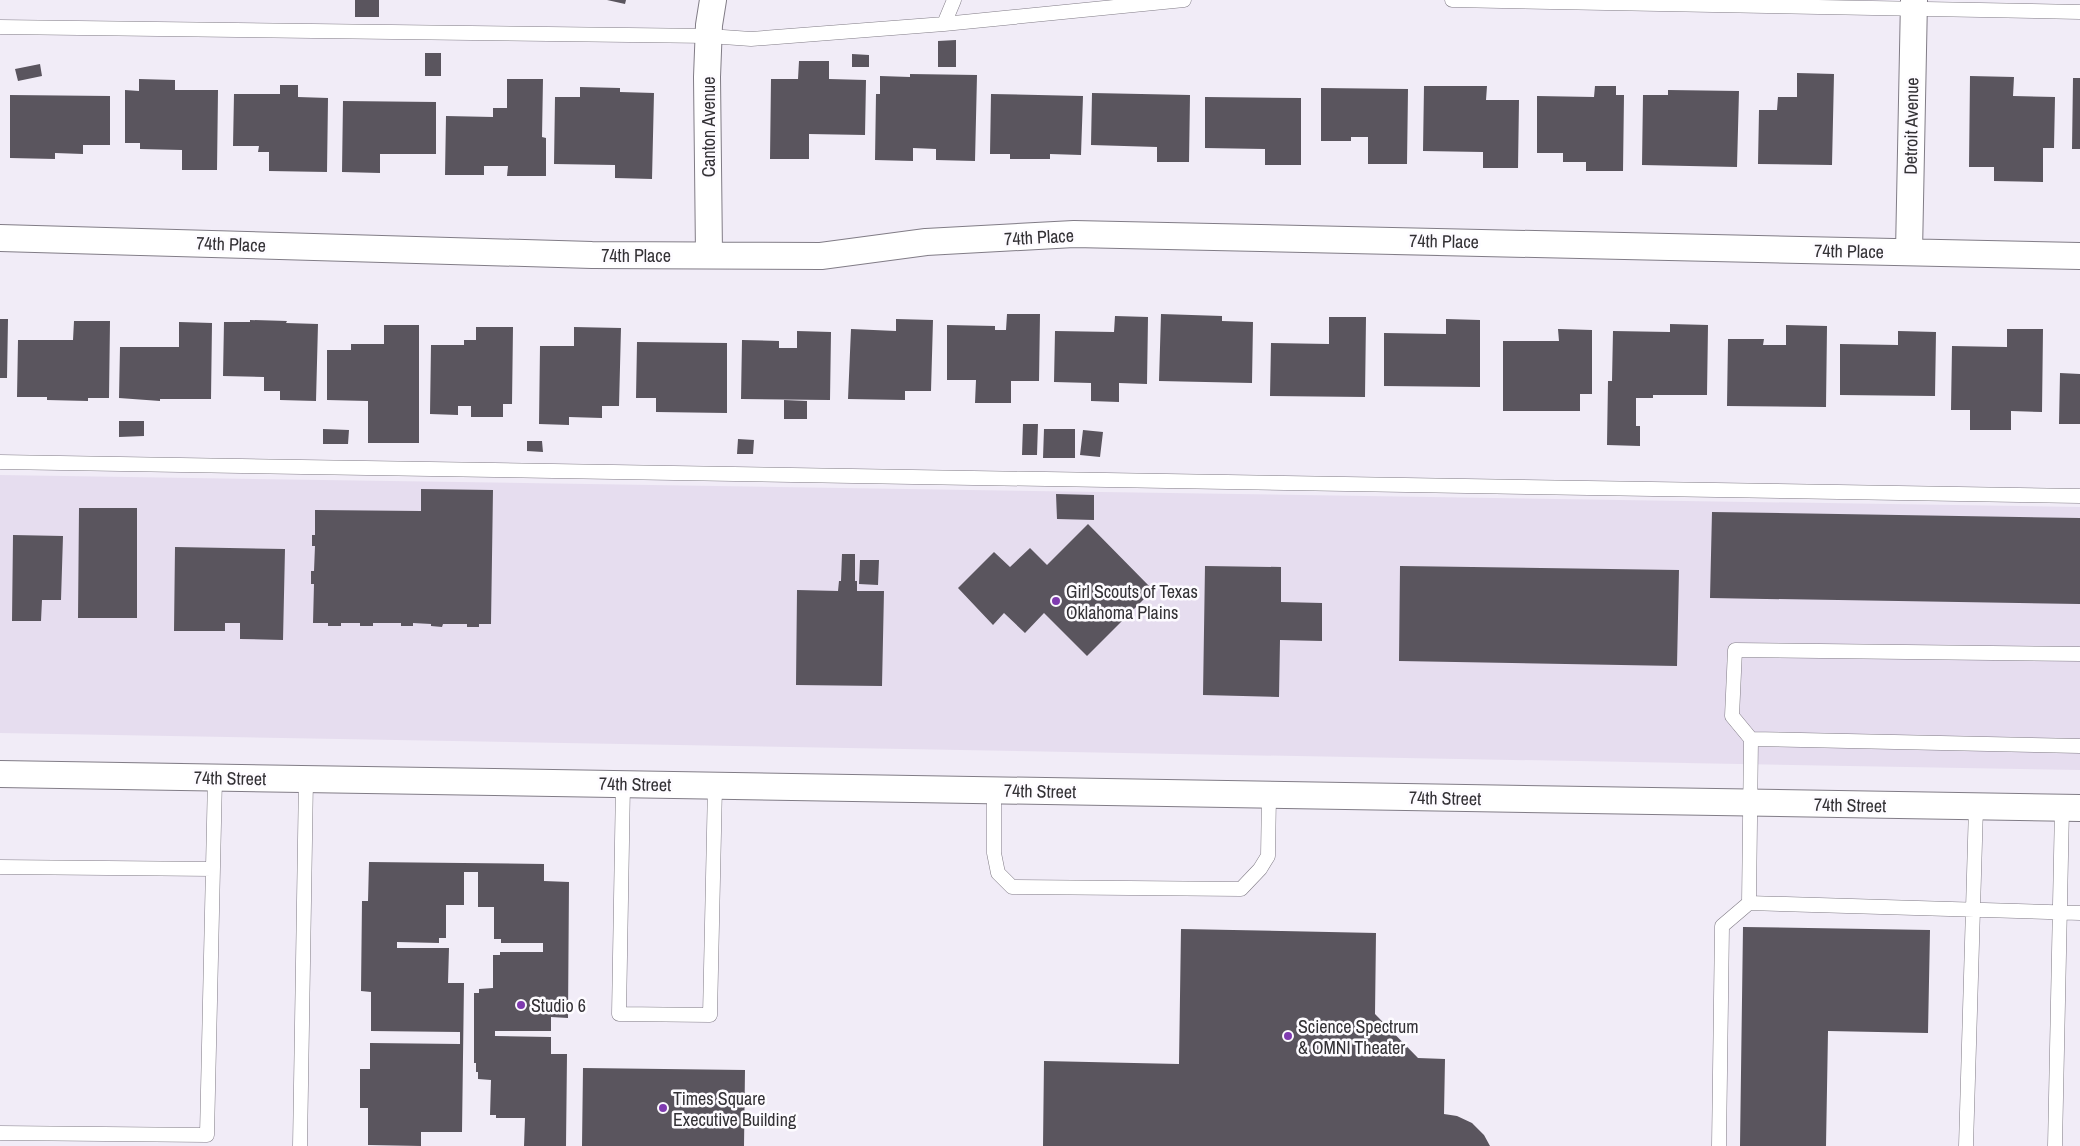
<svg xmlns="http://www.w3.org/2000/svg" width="2080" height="1146" font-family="'Archivo Narrow',sans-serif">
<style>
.built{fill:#e6ddef}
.building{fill:#5a555e}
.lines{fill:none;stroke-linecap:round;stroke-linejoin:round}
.service-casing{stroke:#817c86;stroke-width:15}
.minor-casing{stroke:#817c86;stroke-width:28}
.service{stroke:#fff;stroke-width:14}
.minor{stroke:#fff;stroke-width:26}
.poi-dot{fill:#7f3baf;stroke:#fdfbff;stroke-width:2}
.labels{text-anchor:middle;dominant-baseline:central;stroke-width:5;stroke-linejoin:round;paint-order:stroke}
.street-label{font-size:18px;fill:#333135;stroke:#fdfbff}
.poi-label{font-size:18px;fill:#333135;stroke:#fdfbff;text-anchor:start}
</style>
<rect width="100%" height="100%" fill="#f1ecf7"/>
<path class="built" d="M0 475 2080 507V770L0 733Z"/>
<path class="building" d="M355 0H379V17H355Z
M607 0H626L625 4Z
M956 40V67H938V41Z
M425 53H441V76H425Z
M852 54 869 55V67H852Z
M799 61H829V79L866 80 865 135 809 134V159H770L771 79H798Z
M40 64 42 76 18 81 15 69Z
M1797 73 1834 74 1832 165 1758 164 1759 110H1777L1778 97H1797Z
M910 74 977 75 975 161 936 160V149L913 148V161L875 160 876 94H880V76L910 77Z
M1970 76 2014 77 2013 96 2055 97 2054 148H2043V182L1994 181V167H1969Z
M2073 78H2080V149H2072Z
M139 79 175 80V90H218L217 170H182V150L140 149V143H125V90L139 91Z
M507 79H543L542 137 546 138V176H507L508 166H484V175H445L446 116 493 117V108H507Z
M280 85H298V97L328 98 327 172 269 171V152H258L259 146H233L234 94H280Z
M1424 86H1487L1486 100H1519L1518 168H1483V152L1423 151Z
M1595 86H1616V95H1624L1623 171H1586V162H1563V153H1537V96L1594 97Z
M580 87 620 88V92L654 93 652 179 615 178V165L554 164 555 97H580Z
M1321 88 1408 89 1407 164H1368V137H1351V141H1321Z
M1668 90 1739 91 1737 167 1642 165 1643 95H1668Z
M1092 93 1190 95 1189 162H1157V147L1091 145Z
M991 94 1083 96 1081 155 1050 154V159H1010V154H990Z
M10 95 110 96V145H83V154L55 153V159L10 158Z
M1205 97 1301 98V165H1265V149L1205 148Z
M343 101 436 102V154H380V173L342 172Z
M1007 314H1040L1039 381H1011V403H975L976 380H947V325L995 326V330H1006Z
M1161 314 1222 316V321L1253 322 1252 383 1159 381Z
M1115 316 1148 317 1147 384 1119 383V402L1091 401V383L1054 382 1055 331 1114 332Z
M1329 317H1366L1365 397 1270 396 1271 343 1329 344Z
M0 319H8L7 378H0Z
M896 319 933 320 931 391H905V400L848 399 851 329 896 331Z
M1446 319 1480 320V387L1384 386V333L1446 334Z
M250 320 287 321 286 323 318 324 316 401 280 400V391H264V377L223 376 224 322H250Z
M74 321H110L109 398H88V401L47 400V397H17L18 340H73Z
M179 322 212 323 211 399H160V401L119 398 120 347H179Z
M1670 324 1708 325 1707 395H1653V398H1636V426H1640V446L1607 445 1608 381H1612L1613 331 1670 332Z
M384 325H419V443H368V401L327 400V350H351V344H384Z
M1786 325 1827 326 1826 407 1727 406 1728 339H1764L1763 345H1786Z
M476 327H513L512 404H503V417H471V406H458V415L430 414 431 345H464V340H476Z
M574 327 621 328 619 406H602V418L569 417V425L539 424 540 346H574Z
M1558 329 1592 330V394H1580V411H1503V341H1559Z
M2007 329H2043L2042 412 2011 411V430H1970V410H1951L1952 346 2007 347Z
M797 331 831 332 830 400 741 399 742 340 779 341V348H797Z
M1898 331 1936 332 1935 396 1840 395V344L1898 345Z
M637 342 727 343V413L656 412V398H636Z
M2060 373 2080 374V424H2059Z
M784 400 807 401V419H784Z
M119 421H144V436L119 437Z
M1023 424H1038L1037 455H1022Z
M323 429 349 430 348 444H323Z
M1044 429H1075V458H1043Z
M1083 430 1103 432 1100 457 1080 455Z
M738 439 754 440 753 454H737Z
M527 441H542L543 452 527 451Z
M421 489 493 490 491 624H479V627H467V624H443L442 627 431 626V624L413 623V626H401V623H373V626H360V623H341V626H328V623H313L314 584H311V571H314L315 546H312V535H315V510L421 511Z
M1056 494 1094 495V520L1057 519Z
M79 508H137V618H78Z
M1712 512 2080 518V604L1710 598Z
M1088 524 1153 590 1087 656 1044 613 1025 633 1004 613 993 625 958 588 994 552 1010 567 1030 548 1047 565Z
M13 535 63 536 61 600H42L41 621H12Z
M175 547 285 549 283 640 240 639V623H225V631H174Z
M842 554H855V581H857V591H884L882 686 796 685 797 590 838 591 839 581H841Z
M860 560H879L878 585 859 584Z
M1205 566 1281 567V602L1322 603V641L1280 640 1279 697 1203 695Z
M1400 566 1679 570 1677 666 1399 661Z
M369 862 544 864V881L569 882 568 1018 551 1017V1031H495V1036L551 1037V1054H567L566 1146H524L525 1118H496V1115H490L491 1080 478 1079V1072H476V1063H474V993H479V989L493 988V955H500V952H543V943H501V939H494V907H478V872H464V905H446V938H439V943L397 942V948H449L448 983H464L462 1132H421V1146L368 1145V1108H360V1069H370V1043L460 1044V1032L371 1031V992L361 991 362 901H368Z
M1743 927 1930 930 1928 1033 1828 1031 1826 1146H1740Z
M1181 929 1376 933 1375 1014 1418 1058 1445 1059 1444 1114 1457 1116 1472 1123 1484 1135 1490 1146H1043L1044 1061 1179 1064Z
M583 1068 745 1070 744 1146H582Z"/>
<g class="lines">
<defs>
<path id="service" d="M1452 0 2080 12
M944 24 954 0
M0 27 709 36 751 39 944 24 1184 0
M0 462 2080 496
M2080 654 1735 650 1732 716 1751 739 2080 746
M1751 739 1749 903 2080 913
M623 784 619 1014 710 1015 715 786
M994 791V853L998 873 1012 887 1241 889 1260 869 1268 856 1269 795
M0 867 213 869
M0 1133 207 1135 215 778
M300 1146 306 779
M1719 1146 1722 926 1749 903
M1966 1146 1976 807
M2055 1146 2062 808"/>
<path id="minor" d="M0 238 592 255 821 256 926 242 1074 234 2080 256
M1909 252 1914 0
M709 254 707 77 709 25 713 0
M0 774 2080 808"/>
</defs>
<use href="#service" class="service-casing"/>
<use href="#minor" class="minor-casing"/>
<use href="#service" class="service"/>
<use href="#minor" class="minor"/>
</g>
<g class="poi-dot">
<circle cx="1056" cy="601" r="5"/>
<circle cx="521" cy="1005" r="5"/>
<circle cx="1288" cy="1036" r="5"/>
<circle cx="663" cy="1108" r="5"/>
</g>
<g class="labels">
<g class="street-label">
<text transform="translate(1911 126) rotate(-89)">Detroit Avenue</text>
<text transform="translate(708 127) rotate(-90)">Canton Avenue</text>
<text transform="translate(1039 237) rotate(-3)">74th Place</text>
<text transform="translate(1444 241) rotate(1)">74th Place</text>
<text transform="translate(231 244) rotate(2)">74th Place</text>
<text transform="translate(1849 251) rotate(1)">74th Place</text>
<text x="636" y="255">74th Place</text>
<text transform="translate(230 778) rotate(1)">74th Street</text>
<text transform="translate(635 784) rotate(1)">74th Street</text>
<text transform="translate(1040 791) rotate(1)">74th Street</text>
<text transform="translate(1445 798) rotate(1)">74th Street</text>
<text transform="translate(1850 805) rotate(1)">74th Street</text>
</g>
<g class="poi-label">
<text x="1066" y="591">Girl Scouts of Texas<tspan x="1066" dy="21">Oklahoma Plains</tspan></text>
<text x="531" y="1005">Studio 6</text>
<text x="1298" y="1026">Science Spectrum<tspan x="1298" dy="21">&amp; OMNI Theater</tspan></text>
<text x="673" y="1098">Times Square<tspan x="673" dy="21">Executive Building</tspan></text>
</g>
</g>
</svg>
